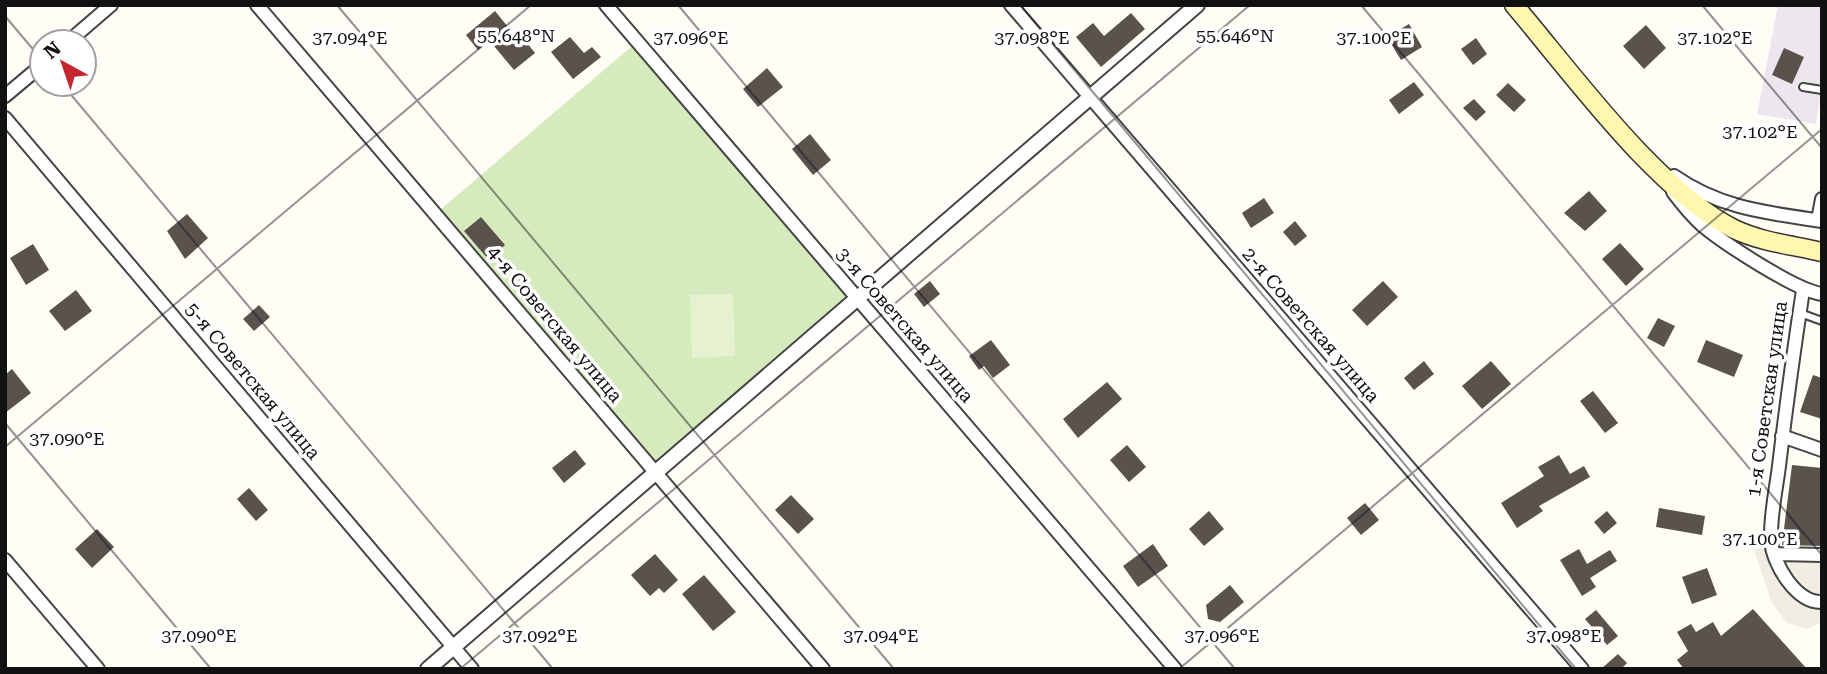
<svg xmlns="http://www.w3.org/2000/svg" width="1827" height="674" font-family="'Roboto Serif',serif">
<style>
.industrial{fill:#eee6ef}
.green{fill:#d5ebbd}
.pitch{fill:#e6f2cf}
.plaza{fill:#f1ede2}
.building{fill:#5a524d}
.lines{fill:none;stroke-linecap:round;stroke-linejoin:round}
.service-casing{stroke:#444;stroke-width:10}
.minor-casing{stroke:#444;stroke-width:16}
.tertiary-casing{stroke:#444;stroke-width:18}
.secondary-casing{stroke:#333;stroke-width:21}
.service{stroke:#fff;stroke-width:6}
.minor{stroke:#fff;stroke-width:12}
.tertiary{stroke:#fff;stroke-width:14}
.secondary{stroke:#fff6b0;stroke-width:18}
.ticks{fill:none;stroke:#111;stroke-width:2;stroke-opacity:0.45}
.labels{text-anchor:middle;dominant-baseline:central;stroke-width:7;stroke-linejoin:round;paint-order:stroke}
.street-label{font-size:19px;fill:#111;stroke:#fff}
.ticks-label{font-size:18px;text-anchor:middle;fill:#111;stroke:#fff;stroke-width:7;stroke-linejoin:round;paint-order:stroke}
</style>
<rect width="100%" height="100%" fill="#fffdf5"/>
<path class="industrial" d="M1778 5H1822V84L1816 124 1757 114Z"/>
<path class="green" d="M632 46 847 297 655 461 440 210Z"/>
<path class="pitch" d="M733 294 735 356 692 358 690 295Z"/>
<path class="plaza" d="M1752 544 1822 551V622L1808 629 1787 623 1772 603Z"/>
<path class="building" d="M495 11 516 37 520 34 535 53 514 70 489 40 478 50 466 35Z
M1131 13 1145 29 1101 67 1076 37 1093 23 1104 36Z
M1409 24 1422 47 1401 60 1387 37Z
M1646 25 1666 48 1644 69 1623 46Z
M570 37 584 53 592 47 601 57 573 79 551 52Z
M1476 38 1487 54 1473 65 1461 49Z
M1784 48 1804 57 1792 84 1772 75Z
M767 68 783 87 758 107 743 89Z
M1414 82 1424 95 1399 114 1389 100Z
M1508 83 1526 100 1514 112 1496 95Z
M1474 99 1486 112 1476 121 1463 108Z
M810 134 831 160 813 175 792 149Z
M1589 191 1607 211 1585 231 1564 213Z
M1264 198 1274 213 1251 228 1242 213Z
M187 214 208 238 185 259 167 231Z
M481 217 505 245 488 259 464 231Z
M1295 221 1307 236 1295 246 1283 232Z
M1620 243 1644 269 1626 286 1602 259Z
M33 244 49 270 26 285 10 258Z
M930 281 940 294 924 307 914 294Z
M1383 281 1398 297 1367 326 1352 310Z
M76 290 92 311 65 331 49 311Z
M259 305 270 317 254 331 243 319Z
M1658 318 1675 326 1664 347 1647 338Z
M991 340 1010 365 993 378 984 366 979 370 969 356Z
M1706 340 1743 355 1734 377 1697 362Z
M1424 361 1434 374 1414 390 1404 378Z
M1491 361 1511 384 1482 409 1462 386Z
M12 369 31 393 5 413V375Z
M1813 375 1822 378V419L1800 412Z
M1107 382 1122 399 1078 438 1063 419Z
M1593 391 1618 423 1605 433 1580 401Z
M1127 445 1146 467 1129 482 1110 460Z
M575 450 586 464 564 483 552 468Z
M1559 455 1570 474 1584 466 1590 477 1539 506 1543 511 1517 528 1501 503 1544 476 1538 467Z
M1792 465 1822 468V546L1782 545Z
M249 488 268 510 256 521 237 499Z
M791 495 814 519 798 534 775 510Z
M1365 503 1379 520 1361 535 1347 518Z
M1659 508 1705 516 1702 535 1656 527Z
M1209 511 1224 529 1204 546 1189 529Z
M1607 511 1617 523 1604 534 1594 522Z
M97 529 114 547 92 568 75 549Z
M1153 544 1168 566 1138 587 1123 566Z
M1579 549 1587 564 1610 550 1617 561 1590 578 1596 587 1582 596 1560 560Z
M655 554 678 580 664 593 659 588 650 596 631 575Z
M1707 568 1717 595 1692 604 1682 577Z
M704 575 736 612 713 631 682 594Z
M1230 585 1244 602 1220 622 1208 619 1206 605Z
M1753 609 1807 669H1684L1677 660 1688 651 1677 632 1691 624 1696 632 1713 622 1721 636Z
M1596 610 1618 636 1607 645 1585 619Z
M1618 654 1627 663 1621 669H1601Z"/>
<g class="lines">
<defs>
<path id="service" d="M1803 87 1822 90
M1800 313 1822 321"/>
<path id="minor" d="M257 5 823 669
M606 5 1175 669
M1011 5 1582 669
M68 42 111 5
M5 96 42 65
M5 118 472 669
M1674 176C1719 208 1768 213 1822 221
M1673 192C1682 204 1691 215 1702 225 1725 244 1795 290 1822 294
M1818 220 1822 199
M1803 290C1794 349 1786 407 1779 466 1776 490 1770 516 1771 541 1773 564 1796 603 1822 602
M1782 436 1822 450
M1774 554 1822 555
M5 560 98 669"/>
<path id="tertiary" d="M428 669 1197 5"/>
<path id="secondary" d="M1514 5C1572 73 1656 190 1734 229 1761 242 1792 245 1822 252"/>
</defs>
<use href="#service" class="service-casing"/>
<use href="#minor" class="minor-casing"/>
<use href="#tertiary" class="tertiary-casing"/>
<use href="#secondary" class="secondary-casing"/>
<use href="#service" class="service"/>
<use href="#minor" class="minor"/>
<use href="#tertiary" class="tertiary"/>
<use href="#secondary" class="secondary"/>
</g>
<path class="ticks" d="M337 5 894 669M678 5 1235 669M1020 5 1576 669M1361 5 1822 555M1702 5 1822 148M5 16 42 60M62 84 553 669M5 423 211 669M5 447 531 5M460 669 1250 5M1179 669 1822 129"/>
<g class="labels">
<g class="street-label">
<text transform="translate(555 324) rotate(50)">4-я Советская улица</text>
<text transform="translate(905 325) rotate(49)">3-я Советская улица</text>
<text transform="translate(1311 325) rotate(49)">2-я Советская улица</text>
<text transform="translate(253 381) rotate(50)">5-я Советская улица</text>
<text transform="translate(1767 399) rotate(-82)">1-я Советская улица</text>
</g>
</g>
<g class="ticks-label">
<text x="516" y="42">55.648°N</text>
<text x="1235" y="42">55.646°N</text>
<text x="350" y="44">37.094°E</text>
<text x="1032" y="44">37.098°E</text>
<text x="1374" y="44">37.100°E</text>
<text x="691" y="44">37.096°E</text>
<text x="1715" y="44">37.102°E</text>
<text x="1760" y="138">37.102°E</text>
<text x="67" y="445">37.090°E</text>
<text x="1760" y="545">37.100°E</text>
<text x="199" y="642">37.090°E</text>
<text x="540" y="642">37.092°E</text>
<text x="881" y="642">37.094°E</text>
<text x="1222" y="642">37.096°E</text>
<text x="1564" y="642">37.098°E</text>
</g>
<rect width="1827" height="674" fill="none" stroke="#111111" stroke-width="14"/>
<g transform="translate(63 63) rotate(320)"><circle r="33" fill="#ffffff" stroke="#a0a0a0" stroke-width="2"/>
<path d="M0-5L12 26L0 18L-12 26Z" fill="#c4262e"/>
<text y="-10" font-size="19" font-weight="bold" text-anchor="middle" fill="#111111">N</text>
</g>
</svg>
